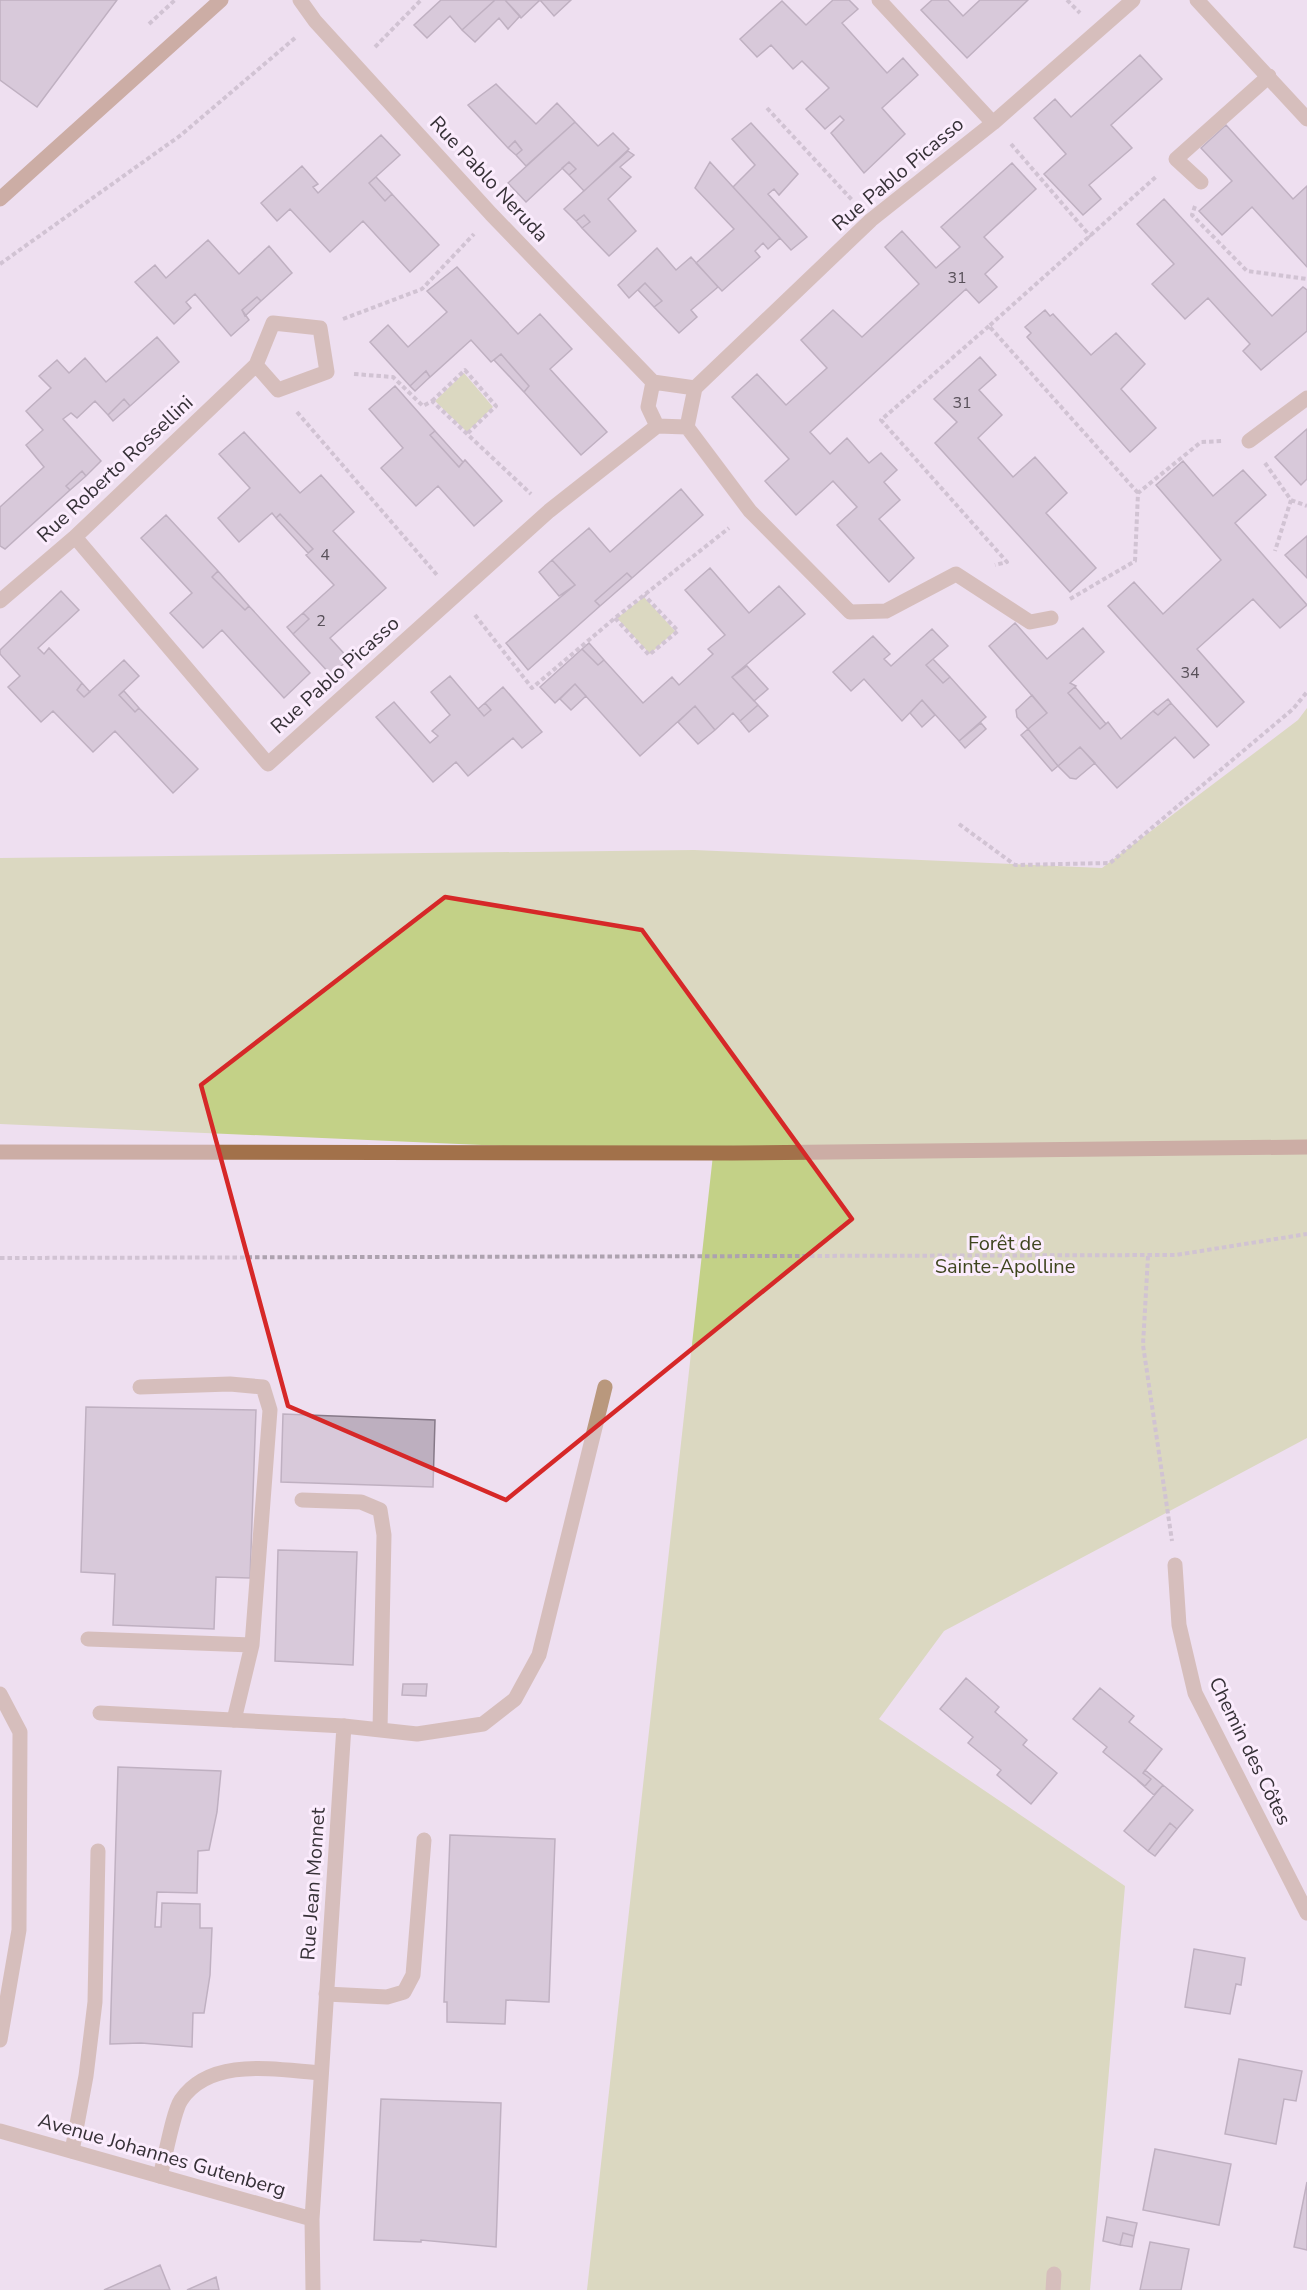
<svg xmlns="http://www.w3.org/2000/svg" width="1307" height="2290" font-family="'Nunito Sans',sans-serif">
<style>
.green{fill:#c3d187}
.building{fill:#bdafbf;stroke:#867988;stroke-width:1.5}
.lines{fill:none;stroke-linecap:round;stroke-linejoin:round}
.path{stroke:#ada2af;stroke-width:4;stroke-dasharray:4.5 3;stroke-linecap:butt}
.lane{stroke:#b9987d;stroke-width:15}
.street{stroke:#b9987d;stroke-width:15}
.secondary{stroke:#a2714a;stroke-width:15}
.marked{fill:none;stroke:#d62828;stroke-width:4.5;stroke-linejoin:round}
.labels{text-anchor:middle;dominant-baseline:central;stroke-width:6;stroke-linejoin:round;paint-order:stroke}
.number-label{font-size:16px;fill:#585059}
.street-label{font-size:20px;fill:#363137;stroke:#fbecfd}
.park-label{font-size:20px;fill:#3e451e;stroke:#fbecfd}
</style>
<rect width="100%" height="100%" fill="#eedff0"/>
<path class="green" d="M464 373 493 407 467 432 435 401Z
M644 597 675 631 650 654 617 618Z
M1307 708V1438L944 1631 879 1719 1125 1886 1090 2290H587L713 1155 0 1124V858L694 850 1102 868 1298 720Z"/>
<path class="building" d="M0 0H117L37 107 0 80Z
M441 0H495L462 30 450 16 427 38 414 25Z
M495 0H505L520 16 508 29 499 18 475 42 462 30Z
M505 0H540L521 18Z
M540 0H571L554 16Z
M833 0H849L858 9 842 23 887 73 903 58 918 75 882 108 905 134 864 173 831 133 844 120 840 116 825 129 806 109 829 88 802 61 793 69 771 45 757 57 740 39 782 1 806 25Z
M932 0H948L963 16 980 0H1028L967 58 921 10Z
M1140 55 1162 79 1111 125 1132 148 1089 185 1101 199 1083 215 1044 174 1066 154 1034 118 1055 99 1071 117Z
M496 84 536 124 557 103 575 122 526 166 516 155 522 150 515 141 508 148 468 105Z
M575 122 598 146 613 133 629 149 584 191 569 175 576 169 569 162 526 202 508 183Z
M751 123 798 174 779 195 774 189 768 194 807 237 791 250 733 187 755 165 732 139Z
M1226 125 1293 199 1307 186V267L1252 207 1222 235 1199 211 1232 181 1201 148Z
M381 135 400 155 369 183 385 201 392 194 439 245 410 272 363 221 330 252 290 209 277 221 261 203 302 166 318 184 313 187 318 193Z
M515 141 522 150 516 155 508 148Z
M628 151 634 155 620 167 631 177 608 199 636 231 609 256 582 228 590 222 584 215 576 221 564 209Z
M569 162 576 169 569 175 562 168Z
M710 162 780 238 768 249 763 243 755 251 760 257 722 291 696 263 734 229 695 188Z
M1012 163 1036 189 984 237 1003 257 985 274 997 287 979 303 966 289 810 432 830 454 847 438 869 463 881 453 897 470 884 482 900 500 879 519 914 558 889 582 837 525 857 507 833 481 796 515 765 481 789 459 732 397 757 374 786 405 827 368 801 340 833 310 862 337 919 284 885 247 902 231 936 268 960 247 941 227Z
M376 177 392 194 385 201 369 183Z
M1164 199 1272 316 1303 287 1307 290V331L1261 370 1243 351 1250 344 1208 298 1185 319 1152 284 1174 264 1137 224Z
M584 215 590 222 582 228 576 221Z
M208 240 239 274 269 246 292 273 261 301 257 297 242 310 249 320 231 336 195 294 186 302 191 308 174 324 135 282 155 265 166 278Z
M657 248 676 270 691 257 718 287 691 310 697 317 679 333 654 307 662 301 645 283 629 298 618 285Z
M457 267 518 334 540 314 572 349 550 369 607 432 581 455 524 392 529 386 501 354 491 362 471 340 430 377 426 371 410 386 370 342 388 325 408 347 447 312 427 291Z
M645 283 662 301 654 307 638 290Z
M257 297 261 301 245 316 242 310Z
M1045 310 1050 316 1053 314 1091 355 1116 333 1145 364 1121 389 1156 428 1130 452 1027 337 1031 333 1025 327Z
M157 337 179 362 130 406 124 399 108 415 95 401 77 418 71 413 63 419 101 461 86 476 82 471 66 486 70 490 5 549 0 546V507L44 467 26 445 43 430 26 411 51 388 39 376 57 360 69 373 85 358 106 382Z
M501 354 529 386 524 392 494 360Z
M980 357 996 375 979 390 1002 415 978 438 1013 477 1035 457 1067 493 1046 513 1096 568 1070 592 935 443 957 422 934 399Z
M426 371 430 377 415 391 410 386Z
M395 386 435 431 430 435 459 467 465 460 502 501 474 526 438 486 416 506 381 468 403 448 369 409Z
M124 399 130 406 113 421 108 415Z
M1307 429V479L1301 485 1275 457Z
M435 431 463 462 459 467 430 435Z
M244 432 300 493 321 475 354 512 333 531 386 588 330 638 349 659 331 675 293 634 309 619 303 613 334 585 306 555 313 549 280 514 276 518 272 513 239 542 218 518 250 488 219 454Z
M1183 461 1213 496 1243 470 1266 495 1235 523 1307 605 1280 628 1253 599 1197 649 1244 702 1217 727 1108 606 1134 582 1163 614 1221 560 1156 485Z
M82 471 86 476 70 490 66 486Z
M681 489 703 515 632 578 627 573 595 601 600 606 528 670 506 643 575 585 552 560 589 528 610 552Z
M280 514 313 549 308 553 276 518Z
M166 515 218 571 212 577 245 610 249 606 310 673 284 698 222 630 203 648 170 613 192 593 141 538Z
M1307 536V578L1285 555Z
M552 560 575 585 559 596 539 572Z
M710 568 749 613 779 586 805 614 732 677 758 705 740 721 733 713 715 730 695 706 640 756 575 684 555 703 540 687 582 649 598 665 604 660 643 703 672 677 679 685 713 654 708 649 725 635 685 590Z
M218 571 249 606 245 610 212 577Z
M627 573 632 578 600 606 595 601Z
M61 591 79 610 38 648 44 654 49 648 82 683 77 690 84 697 124 660 139 676 119 695 135 712 139 708 198 769 173 793 115 731 93 752 53 711 41 722 8 687 20 676 0 654V650Z
M303 613 309 619 293 634 287 627Z
M1015 623 1047 659 1083 628 1104 652 1070 683 1076 686 1068 693 1100 729 1108 722 1121 739 1153 711 1158 715 1171 703 1209 745 1194 758 1175 737 1117 788 1080 747 1058 766 1028 729 1047 713 989 646Z
M932 629 948 646 926 665 943 683 950 677 986 717 959 741 922 700 902 721 864 679 851 691 833 672 873 636 890 654 884 659 891 666Z
M589 643 604 660 598 665 582 649Z
M933 659 950 677 943 683 926 665Z
M747 666 768 689 754 701 732 677Z
M450 676 484 716 491 710 485 703 503 687 542 732 522 748 513 738 468 776 456 762 433 782 376 717 394 702 430 743 438 736 432 731 450 715 431 692Z
M82 683 90 692 84 697 77 690Z
M575 684 586 696 571 710 560 699Z
M1075 687 1106 724 1100 729 1068 693Z
M124 691 139 708 135 712 119 695Z
M1032 695 1047 713 1028 729 1017 717 1016 710Z
M1168 699 1171 703 1158 715 1153 711Z
M922 700 935 715 922 727 910 713Z
M485 703 491 710 484 716 478 709Z
M758 705 768 716 749 732 740 721Z
M695 706 715 730 698 744 678 722Z
M981 723 986 729 965 748 959 741Z
M1028 729 1058 766 1052 771 1021 735Z
M1080 747 1095 763 1076 779 1070 778 1058 766Z
M86 1407 256 1410 250 1578 216 1577 214 1629 113 1625 115 1574 81 1572Z
M283 1414 435 1420 433 1487 281 1482Z
M278 1550 357 1552 353 1665 275 1661Z
M966 1678 999 1707 995 1712 1027 1740 1023 1745 1057 1773 1031 1804 997 1775 1001 1770 968 1743 973 1737 940 1709Z
M403 1684H427L426 1696 402 1695Z
M1100 1688 1134 1716 1129 1722 1162 1749 1143 1773 1151 1779 1145 1786 1103 1752 1107 1747 1073 1719Z
M118 1767 221 1771 217 1812 209 1850 198 1851 197 1893 157 1892 155 1927H161L162 1903 200 1904V1928H212L210 1975 204 2013H193L192 2047 141 2043 110 2044Z
M1145 1770 1163 1785 1154 1795 1137 1780 1145 1786 1151 1779 1143 1773Z
M1163 1785 1193 1810 1177 1829 1170 1823 1148 1851 1124 1831Z
M1170 1823 1177 1829 1155 1856 1148 1851Z
M450 1835 555 1839 549 2002 506 2000 505 2024 447 2022V2002H444Z
M1194 1949 1245 1958 1241 1985 1236 1984 1230 2014 1185 2007Z
M1239 2059 1302 2071 1296 2101 1284 2099 1276 2144 1225 2134Z
M381 2099 501 2103 496 2247 421 2240V2242L374 2240Z
M1155 2149 1231 2164 1219 2225 1143 2210Z
M1307 2182V2250L1294 2247Z
M1107 2217 1137 2223 1134 2236 1123 2233 1120 2245 1103 2241Z
M1123 2233 1134 2236 1132 2247 1120 2245Z
M1150 2242 1189 2249 1181 2290H1140Z
M160 2265 170 2290H104Z
M216 2277 219 2290H187Z"/>
<g class="lines">
<path class="path" d="M1067 0 1080 13
M149 24 175 0
M375 47 421 0
M767 108 852 200
M1011 144 1091 237
M1195 206 1192 215 1247 271 1307 279
M0 264 181 135 295 38
M343 319 422 289 474 234
M989 326 881 420 1007 562 995 565
M354 374 393 377 423 406 432 401 531 494
M432 401 465 370 496 406 468 433
M297 412 437 575
M1265 463 1291 500 1275 551
M1138 493 989 326 1157 176
M1291 500 1307 506
M1070 599 1135 561 1138 493 1201 442 1223 441
M475 615 532 688 615 618 729 528
M615 618 649 655 678 631 644 595
M959 824 1015 865 1110 863 1293 709 1307 692
M1148 1256 1143 1345 1172 1541
M0 1258 1176 1255 1307 1234"/>
<path class="lane" d="M140 1387 230 1384 263 1387 270 1410 252 1645 234 1720
M302 1500 361 1502 380 1510 384 1535 380 1730
M88 1639 252 1645
M0 1694 20 1732 19 1930 0 2040
M344 1726 417 1734 483 1724 515 1699 539 1655 605 1387
M326 1994 387 1997 404 1992 413 1975 424 1840
M72 2151 86 2076 95 2002 98 1851
M160 2176C165 2159 173 2112 181 2100 211 2056 277 2070 321 2073
M1053 2290 1054 2274"/>
<path class="street" d="M300 0 315 21 491 214 653 382
M879 0 993 123
M1197 0 1307 119
M1201 182 1176 159 1269 76
M653 382 695 388 687 427 657 426 648 407Z
M695 388 871 220 993 123 1133 0
M687 427 750 511 850 612 886 611 956 574 1030 622 1051 618
M1249 441 1307 398
M75 537 268 764 549 511 657 426
M0 601 75 537 256 365 273 323 320 328 327 372 278 390 256 365
M1175 1565 1179 1625 1195 1693 1307 1913
M100 1713 344 1726 312 2219 313 2290
M0 2131 312 2219"/>
<path class="secondary" d="M0 199 221 0
M0 1152 733 1153 1307 1147"/>
</g>
<path d="M0 0H1307V2290H0ZM445 897 642 930 852 1219 506 1500 288 1406 201 1085Z" fill="#eedff0" fill-opacity=".55" fill-rule="evenodd"/>
<path class="marked" d="M445 897 642 930 852 1219 506 1500 288 1406 201 1085Z"/>
<g class="labels">
<g class="number-label">
<text x="957" y="278">31</text>
<text x="962" y="403">31</text>
<text x="325" y="555">4</text>
<text x="321" y="621">2</text>
<text x="1190" y="673">34</text>
</g>
<g class="street-label">
<text transform="translate(898 174) rotate(-40)">Rue Pablo Picasso</text>
<text transform="translate(489 179) rotate(47)">Rue Pablo Neruda</text>
<text transform="translate(115 469) rotate(-43)">Rue Roberto Rossellini</text>
<text transform="translate(335 675) rotate(-42)">Rue Pablo Picasso</text>
<text transform="translate(1250 1751) rotate(64)">Chemin des Côtes</text>
<text transform="translate(313 1884) rotate(-86)">Rue Jean Monnet</text>
<text transform="translate(162 2155) rotate(16)">Avenue Johannes Gutenberg</text>
</g>
<g class="park-label">
<text x="1005" y="1243">Forêt de<tspan x="1005" dy="23">Sainte-Apolline</tspan></text>
</g>
</g>
</svg>
